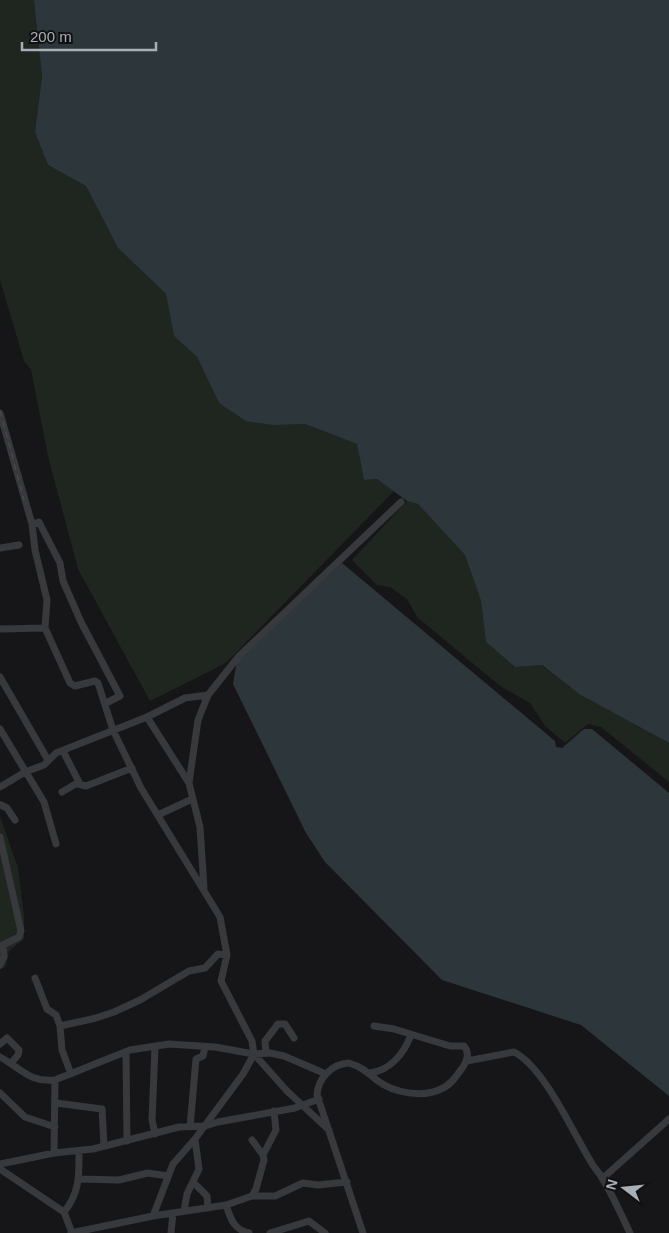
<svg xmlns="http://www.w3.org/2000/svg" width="669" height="1233" font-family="Arial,sans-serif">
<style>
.green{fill:#1e261f}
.water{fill:#2d373b}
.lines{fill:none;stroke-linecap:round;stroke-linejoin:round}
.minor{stroke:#37393d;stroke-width:7}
.rail{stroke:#4b4d52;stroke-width:1;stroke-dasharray:6 5;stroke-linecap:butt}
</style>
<rect width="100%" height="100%" fill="#161618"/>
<path class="green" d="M0 0H34L42 77 35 132 48 165 86 186 118 248 166 294 174 336 197 357 219 403 273 425 305 424 357 444 364 480 377 479 394 491 226 663 150 701 78 569 48 456 31 370 24 361 0 280Z
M407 501 418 504 465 555 481 601 486 642 515 667 541 665 579 694 669 743V782L601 727 588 724 565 743 545 726 530 703 500 686 417 617 407 599 390 587 377 585 352 560Z
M0 816 18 868 24 916V939L9 951 6 966 0 970Z"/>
<path class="water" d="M34 0H669V743L579 694 542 665 515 667 486 642 481 601 465 555 418 504 407 501 377 479 364 480 357 444 305 424 273 425 246 421 219 403 197 357 174 336 166 294 118 248 86 186 48 165 35 132 42 77Z
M342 563 555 741 556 747 562 748 584 729H592L669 793V1096L581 1025 442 980 325 862 306 833 233 684 237 660Z"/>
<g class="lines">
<path class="minor" d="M0 413 32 524 35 550 47 600 45 628 70 683 75 686 95 681 98 683 113 730 141 788 220 917 227 955 221 981 252 1041 254 1054 243 1074 195 1139 173 1164 153 1216
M32 524 39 522 60 563 63 581 81 622 120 696 106 703
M0 548 19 545
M0 629 45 628
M0 677 48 760
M147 717 189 783
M0 729 44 802 56 844
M78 784 86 786 132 768
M0 787 25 772 44 765 56 753 147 717 185 698 208 695
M62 792 79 782 63 751
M1 805 7 808 15 820
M158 815 192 799
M0 837 21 931 19 937 3 945 4 957 0 965
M204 888 200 827 189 783 198 720 208 695 239 656 401 502
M35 978 47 1009 56 1015 60 1026 62 1050 71 1074
M60 1026 96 1018 114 1012 140 1000 189 971 205 968 218 954 227 955
M0 1044 7 1038 19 1050 18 1055 11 1063
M126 1053 127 1141
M266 1053 265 1041 278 1024H285L294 1038
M254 1054 287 1091 329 1130
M0 1057C21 1068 30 1083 55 1080L130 1050 169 1044 215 1047 254 1054 270 1053 284 1056 326 1074
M467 1061 514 1052C545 1068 573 1133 591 1162 594 1168 599 1172 602 1178 613 1195 621 1215 630 1233
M370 1073C391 1070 404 1053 411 1035
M0 1093 25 1117 55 1127
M56 1103 102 1109 104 1146
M190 1127 196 1059 203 1056 205 1047
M155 1134 152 1120 155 1047
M252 1140 263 1155
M54 1153 55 1080
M0 1164 54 1153 93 1149 179 1127 205 1126 218 1122 295 1108 319 1099
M0 1169 64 1212 72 1233
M603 1178 669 1119
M79 1179 119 1180 148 1173 168 1176
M193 1182 207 1196 208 1208
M252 1196H275L303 1183 318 1185 347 1182
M226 1205C231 1219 233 1229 249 1233
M184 1211 187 1194 199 1169 195 1139
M64 1212C80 1193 79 1174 79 1151
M71 1233 153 1216 226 1205 252 1196 256 1189 264 1160 263 1155 276 1130 274 1111
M171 1233 173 1213
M270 1233 309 1221 325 1233
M363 1233 317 1095C318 1078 332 1064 349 1063 362 1067 368 1073 378 1081 394 1093 423 1098 441 1089 451 1085 457 1075 463 1067 467 1060 470 1053 464 1046H450L394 1029 374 1026"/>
<path class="rail" d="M0 411 24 500"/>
</g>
<g transform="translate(624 1188) rotate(286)" stroke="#111113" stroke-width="4" paint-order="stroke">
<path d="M0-4L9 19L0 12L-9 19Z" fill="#a9afb7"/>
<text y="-8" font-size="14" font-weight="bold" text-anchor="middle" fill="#a9afb7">N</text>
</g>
<path d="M22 42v8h134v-8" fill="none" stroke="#a9afb7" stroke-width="2.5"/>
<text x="30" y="42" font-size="15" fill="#a9afb7" stroke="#111113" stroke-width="4" paint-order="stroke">200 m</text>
</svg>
